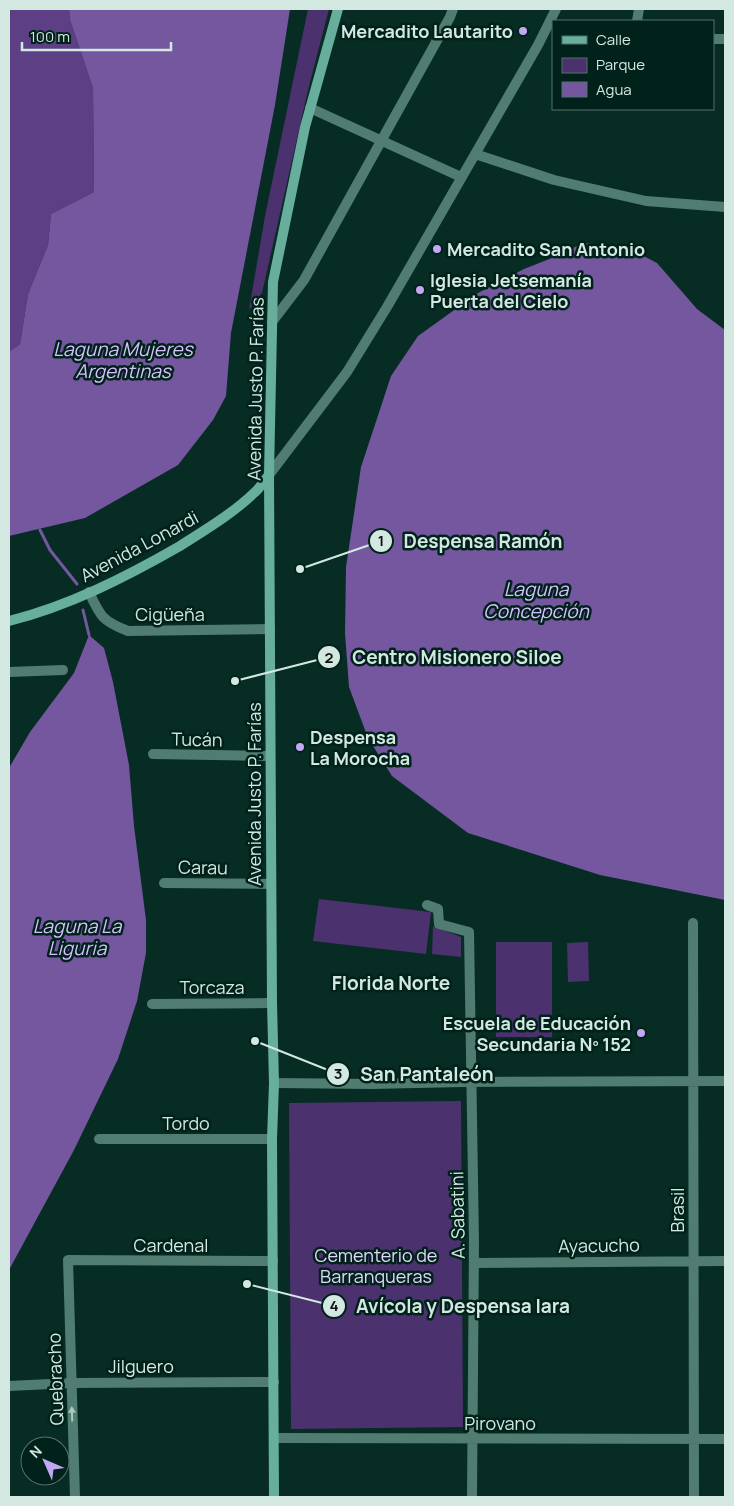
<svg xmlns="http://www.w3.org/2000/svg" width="734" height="1506" font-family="Manrope,sans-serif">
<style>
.green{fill:#4b326e}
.forest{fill:#5c3f85}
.water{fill:#74579f}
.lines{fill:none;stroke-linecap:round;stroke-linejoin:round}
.stream{stroke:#74579f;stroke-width:3}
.street{stroke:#517c71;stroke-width:10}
.secondary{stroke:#67ae9c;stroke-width:10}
.oneway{fill:#adc8c0}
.poi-dot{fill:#c3a7f2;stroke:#00221b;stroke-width:2}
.labels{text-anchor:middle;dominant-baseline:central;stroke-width:5;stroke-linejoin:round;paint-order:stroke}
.poi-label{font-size:18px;font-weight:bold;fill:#d4e8e2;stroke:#00221b;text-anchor:start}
.street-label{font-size:18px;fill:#d4e8e2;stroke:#00221b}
.park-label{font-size:18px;fill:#e2d4fd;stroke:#00221b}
.water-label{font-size:19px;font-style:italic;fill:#d6c0fd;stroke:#00221b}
.neighbourhood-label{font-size:19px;font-weight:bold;fill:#d4e8e2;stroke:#00221b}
.leader{fill:none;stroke:#d4e8e2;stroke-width:2}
.callout-dot{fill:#d4e8e2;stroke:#00221b;stroke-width:2}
.mark-label{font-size:15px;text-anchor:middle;font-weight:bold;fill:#111}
.callout-label{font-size:19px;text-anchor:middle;font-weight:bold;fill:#d4e8e2;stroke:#00221b;stroke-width:5;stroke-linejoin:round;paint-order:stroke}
</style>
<rect width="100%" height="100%" fill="#062c24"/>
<path class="green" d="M308 9H329L308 90 262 293 249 310 265 216Z
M319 899 431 912 426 954 313 941Z
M433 926 461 937V957L432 954Z
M552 942V1037H496V942Z
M588 942 589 981 568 982 567 943Z
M461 1101 463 1427 291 1429 289 1103Z"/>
<path class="forest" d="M9 9H69L70 20 93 88 94 192 51 214 48 245 28 294 20 344 9 352Z"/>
<path class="water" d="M69 9H290L275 105 231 333 226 396 213 420 178 465 85 518 9 536V352L20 344 28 294 48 245 51 214 94 192 93 88 70 20Z
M583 243 626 247 657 263 697 309 725 330V900L600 875 468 833 392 776 368 738 349 687 345 633 346 567 361 467 391 376 418 336 478 293 524 269 557 256Z
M89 635 104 648 113 682 129 765 134 826 146 920V953L137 1001 118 1059 74 1150 9 1270V768L30 732 74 673Z"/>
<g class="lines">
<path class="stream" d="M40 530 50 550 77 584
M83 610 89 635"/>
<path class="street" d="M637 21 639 9
M713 39H725
M310 108 461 177
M475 154 554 180 646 201 725 207
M272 322 304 280 450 17 453 9
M269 475 347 372 387 307 538 45 556 9
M89 592C100 616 102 621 128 631L270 629
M9 672 63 670
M153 754 270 756
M164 883 271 884
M427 905 438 909 439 924 469 932 474 1241 472 1497
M693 923 694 1497
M152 1004 272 1003
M274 1083 372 1084 462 1082 725 1081
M99 1139H272
M474 1263 725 1261
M9 1386 71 1383 274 1382
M274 1438 725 1439
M75 1497 68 1260 273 1261"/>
<path class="secondary" d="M9 621C69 606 126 577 180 546 205 530 232 514 254 493 260 488 264 481 269 475
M274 1497 272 1139 274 1083 272 1003 269 475 273 282 305 127 338 9"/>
</g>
<defs><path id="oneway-solid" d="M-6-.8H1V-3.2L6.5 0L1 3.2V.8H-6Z" transform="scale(1.25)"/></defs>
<use class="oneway" href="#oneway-solid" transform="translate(72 1414) rotate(-92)"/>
<g class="poi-dot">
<circle cx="523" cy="31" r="5"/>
<circle cx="437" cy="249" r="5"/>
<circle cx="420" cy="290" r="5"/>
<circle cx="300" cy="747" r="5"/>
<circle cx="641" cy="1033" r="5"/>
</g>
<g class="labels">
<g class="poi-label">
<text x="513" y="31" text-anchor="end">Mercadito Lautarito</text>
<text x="447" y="249">Mercadito San Antonio</text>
<text x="430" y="280">Iglesia Jetsemanía<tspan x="430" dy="21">Puerta del Cielo</tspan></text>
<text x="310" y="737">Despensa<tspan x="310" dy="21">La Morocha</tspan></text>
<text x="631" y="1023" text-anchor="end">Escuela de Educación<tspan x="631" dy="21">Secundaria Nº 152</tspan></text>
</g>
<g class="street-label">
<text transform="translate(255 389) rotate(-89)">Avenida Justo P. Farías</text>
<text transform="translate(139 546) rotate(-28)">Avenida Lonardi</text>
<text x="170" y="614">Cigüeña</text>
<text transform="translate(197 739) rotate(1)">Tucán</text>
<text transform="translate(254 794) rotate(-90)">Avenida Justo P. Farías</text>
<text transform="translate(203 867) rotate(1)">Carau</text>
<text x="212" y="987">Torcaza</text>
<text x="186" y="1123">Tordo</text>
<text transform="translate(677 1210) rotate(-90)">Brasil</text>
<text transform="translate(457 1215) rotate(-91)">A. Sabatini</text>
<text x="171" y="1245">Cardenal</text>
<text transform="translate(599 1245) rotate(-1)">Ayacucho</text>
<text x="141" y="1366">Jilguero</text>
<text transform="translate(55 1379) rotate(-92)">Quebracho</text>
<text x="500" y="1423">Pirovano</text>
</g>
<g class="park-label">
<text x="376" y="1255">Cementerio de<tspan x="376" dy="21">Barranqueras</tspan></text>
</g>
<g class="water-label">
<text x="123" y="349">Laguna Mujeres<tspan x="123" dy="22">Argentinas</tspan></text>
<text x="536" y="589">Laguna<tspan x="536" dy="22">Concepción</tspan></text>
<text x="77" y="926">Laguna La<tspan x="77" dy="22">Liguria</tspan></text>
</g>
<g class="neighbourhood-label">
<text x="391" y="983">Florida Norte</text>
</g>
</g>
<path class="leader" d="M300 569L381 541M235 681L329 657M255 1041L338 1074M247 1284L334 1306"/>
<g class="callout-dot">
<circle cx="300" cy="569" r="5"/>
<circle cx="235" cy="681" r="5"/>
<circle cx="255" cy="1041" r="5"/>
<circle cx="247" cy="1284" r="5"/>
<circle cx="381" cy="541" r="12"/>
<circle cx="329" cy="657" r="12"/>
<circle cx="338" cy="1074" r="12"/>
<circle cx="334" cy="1306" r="12"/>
</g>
<g class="mark-label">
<text x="381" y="546">1</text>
<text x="329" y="663">2</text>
<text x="338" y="1079">3</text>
<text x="334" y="1311">4</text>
</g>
<g class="callout-label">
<text x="483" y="548">Despensa Ramón</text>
<text x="457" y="664">Centro Misionero Siloe</text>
<text x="427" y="1081">San Pantaleón</text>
<text x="463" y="1313">Avícola y Despensa Iara</text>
</g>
<rect width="734" height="1506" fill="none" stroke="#d4e8e2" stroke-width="20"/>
<rect x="552" y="20" width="162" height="90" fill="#00221b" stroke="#55716b"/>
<rect x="562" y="36" width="25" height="8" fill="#67ae9c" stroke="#55716b"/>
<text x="596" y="45" font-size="15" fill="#d4e8e2">Calle</text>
<rect x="562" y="58" width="25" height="15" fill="#4b326e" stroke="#55716b"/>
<text x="596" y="70" font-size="15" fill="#d4e8e2">Parque</text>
<rect x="562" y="82" width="25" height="15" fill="#74579f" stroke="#55716b"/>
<text x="596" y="95" font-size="15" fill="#d4e8e2">Agua</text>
<g transform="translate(45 1461) rotate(315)"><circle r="24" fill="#00221b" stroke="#55716b"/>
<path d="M0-4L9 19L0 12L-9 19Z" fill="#c3a7f2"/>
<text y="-8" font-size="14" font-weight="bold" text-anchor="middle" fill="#d4e8e2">N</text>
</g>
<path d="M22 42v8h149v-8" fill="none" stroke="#d4e8e2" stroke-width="2.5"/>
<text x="30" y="42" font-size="15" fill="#d4e8e2" stroke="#00221b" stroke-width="4" paint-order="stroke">100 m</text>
</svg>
